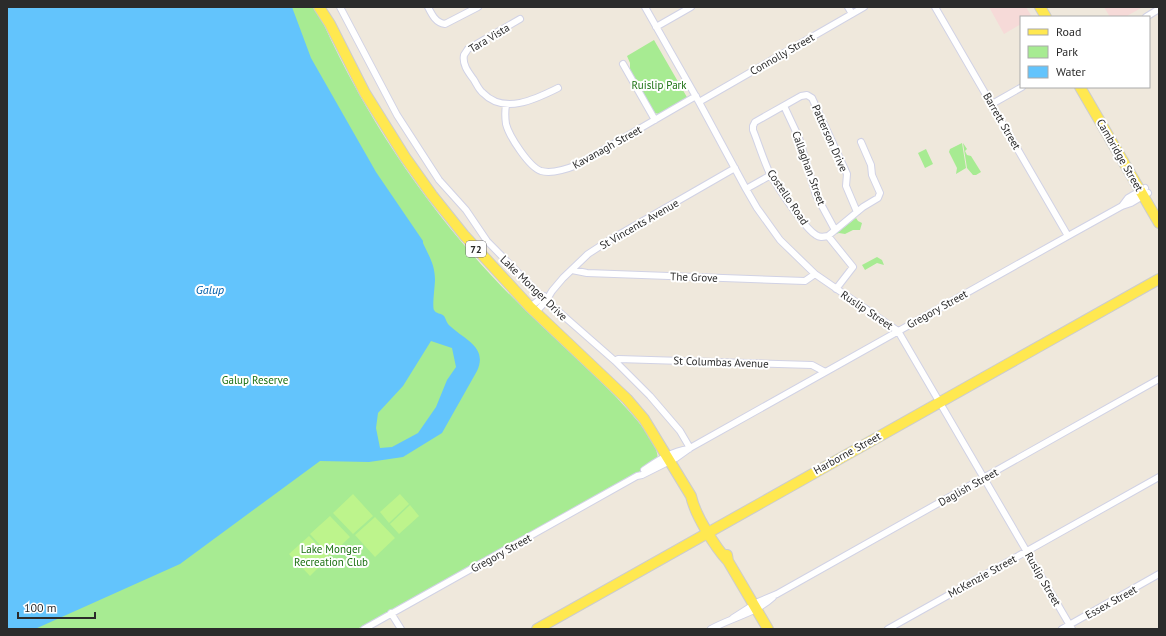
<svg xmlns="http://www.w3.org/2000/svg" width="1166" height="636" font-family="'PT Sans',sans-serif">
<style>
.medical{fill:#f6dad8}
.green{fill:#a7eb92}
.pitch{fill:#bdf48c}
.water{fill:#63c4fc;fill-rule:evenodd}
.lines{fill:none;stroke-linecap:round;stroke-linejoin:round}
.street-casing{stroke:#d1d2e5;stroke-width:8}
.primary-casing{stroke:#ccc;stroke-width:12}
.street{stroke:#fff;stroke-width:6}
.primary{stroke:#ffe850;stroke-width:10}
.labels{text-anchor:middle;dominant-baseline:central;stroke-width:4;stroke-linejoin:round;paint-order:stroke}
.shield{fill:#fff;stroke:#6b6b6b;stroke-width:1}
.shield-label{font-size:10px;font-weight:bold;fill:#2b2b2b}
.street-label{font-size:11px;fill:#2b2b2b;stroke:#fff}
.park-label{font-size:11px;fill:#1c7112;stroke:#fff}
.water-label{font-size:12px;font-style:italic;fill:#005eaa;stroke:#fff}
</style>
<rect width="100%" height="100%" fill="#efe8dc"/>
<path class="medical" d="M989 7H1026L1032 17H1021V24L1004 34Z
M1104 7H1143L1125 17H1110Z"/>
<path class="green" d="M7 7H316C367 125 444 235 538 322 557 341 666 435 657 459L636 474 455 576 357 629H7Z
M654 40 688 99 659 114 655 113 652 110 630 71V63L627 56Z
M962 143 966 168 956 174 957 168 949 152 950 149Z
M963 143 967 149 965 151 967 155 971 156 981 172 976 175H973L967 168Z
M926 149 933 164 925 168 918 153Z
M856 218 858 221 862 223 860 230H853L845 234 839 233 836 234Z
M877 257 882 260 884 265 877 263 865 270 862 265Z"/>
<path class="pitch" d="M353 494 373 516 353 534 333 513Z
M400 494 409 504 389 523 380 512Z
M410 505 419 516 399 534 390 524Z
M330 516 350 537 330 556 310 534Z
M375 517 395 538 375 557 355 535Z
M309 536 329 557 310 576 289 554Z"/>
<path class="water" d="M7 7H292L311 58 376 172 423 241V243C429 256 435 265 435 280 435 285 432 307 434 310 436 314 441 313 444 316 446 319 447 324 450 326 465 340 488 347 477 371L442 433 403 457 369 462 320 461 180 564 35 629H7ZM431 341 452 348 456 367 447 380 436 407 418 433 392 447 380 448 376 428 378 413 403 386Z"/>
<g class="lines">
<defs>
<path id="street" d="M340 7 397 115 439 180 466 210 487 241 542 297 615 361 650 396 680 431 690 448
M428 7C432 15 436 23 445 24L478 7
M645 7 699 102 746 189 757 208 780 240 815 274 898 331 1072 629
M848 7 852 14
M935 7 1068 236
M1146 17 1159 9
M520 19 468 49 464 55C462 65 469 73 474 80 477 85 479 90 483 93 504 115 536 99 558 88
M656 27 691 7
M623 64 655 120
M699 102 864 7
M992 104 1022 87
M506 105C505 111 505 117 506 124 509 136 529 167 541 171 552 174 567 169 577 165L696 96
M784 106 799 138 816 195 835 230
M746 189 771 175
M1122 206 1128 198 1145 188
M857 212 846 186 847 174 812 98 807 95 801 96 755 122 753 126V130C759 145 764 162 771 176 780 190 803 227 816 235 820 238 823 237 828 236L863 207 878 198 880 193 872 175 871 165 861 142
M828 236 853 267 836 289
M572 270 587 273 805 281 815 274
M530 307 544 296
M536 312 546 301 552 291 563 278 588 254 608 241 735 168
M615 361 618 359 812 365 825 372
M644 470C657 461 672 451 689 449
M391 613 401 629
M733 618 758 602 777 594 1159 379
M364 629 637 476 642 475 676 458 690 448 1068 236 1122 206 1131 203 1148 193
M711 629C731 618 756 613 773 597
M888 629 1159 477
M1062 629 1159 574"/>
<path id="primary" d="M319 7 330 24 365 93 405 157 432 195 464 235 530 307 627 399 644 419 691 496C695 515 715 547 728 561
M1040 7 1046 17
M1080 87 1159 223
M727 555 728 561 768 629
M537 629 1159 279"/>
</defs>
<use href="#street" class="street-casing"/>
<use href="#primary" class="primary-casing"/>
<use href="#street" class="street"/>
<use href="#primary" class="primary"/>
</g>
<g class="labels">
<rect class="shield" x="466" y="241" width="20" height="16" rx="3"/>
<g class="shield-label">
<text x="476" y="249">72</text>
</g>
<g class="street-label">
<text transform="translate(489 38) rotate(-31)">Tara Vista</text>
<text transform="translate(782 54) rotate(-30)">Connolly Street</text>
<text transform="translate(1002 121) rotate(60)">Barrett Street</text>
<text transform="translate(830 138) rotate(66)">Patterson Drive</text>
<text transform="translate(607 147) rotate(-29)">Kavanagh Street</text>
<text transform="translate(1120 155) rotate(60)">Cambridge Street</text>
<text transform="translate(809 168) rotate(70)">Callaghan Street</text>
<text transform="translate(788 197) rotate(56)">Costello Road</text>
<text transform="translate(639 224) rotate(-30)">St Vincents Avenue</text>
<text transform="translate(694 277) rotate(2)">The Grove</text>
<text transform="translate(534 288) rotate(44)">Lake Monger Drive</text>
<text transform="translate(937 309) rotate(-29)">Gregory Street</text>
<text transform="translate(867 310) rotate(34)">Ruslip Street</text>
<text transform="translate(721 362) rotate(2)">St Columbas Avenue</text>
<text transform="translate(847 453) rotate(-29)">Harborne Street</text>
<text transform="translate(968 487) rotate(-29)">Daglish Street</text>
<text transform="translate(501 553) rotate(-29)">Gregory Street</text>
<text transform="translate(982 576) rotate(-29)">McKenzie Street</text>
<text transform="translate(1043 579) rotate(60)">Ruslip Street</text>
<text transform="translate(1111 602) rotate(-29)">Essex Street</text>
</g>
<g class="park-label">
<text x="659" y="85">Ruislip Park</text>
<text x="255" y="380">Galup Reserve</text>
<text x="331" y="549">Lake Monger<tspan x="331" dy="13">Recreation Club</tspan></text>
</g>
<g class="water-label">
<text x="210" y="289">Galup</text>
</g>
</g>
<rect width="1166" height="636" fill="none" stroke="#2b2b2b" stroke-width="16"/>
<rect x="1020" y="16" width="130" height="72" fill="#ffffff" stroke="#aaaaaa"/>
<rect x="1028" y="29" width="20" height="6" fill="#ffe850" stroke="#aaaaaa"/>
<text x="1056" y="36" font-size="12" fill="#2b2b2b">Road</text>
<rect x="1028" y="46" width="20" height="12" fill="#a7eb92" stroke="#aaaaaa"/>
<text x="1056" y="56" font-size="12" fill="#2b2b2b">Park</text>
<rect x="1028" y="66" width="20" height="12" fill="#63c4fc" stroke="#aaaaaa"/>
<text x="1056" y="76" font-size="12" fill="#2b2b2b">Water</text>
<path d="M18 612v6h77v-6" fill="none" stroke="#2b2b2b" stroke-width="2"/>
<text x="24" y="612" font-size="12" fill="#2b2b2b" stroke="#ffffff" stroke-width="3" paint-order="stroke">100 m</text>
</svg>
